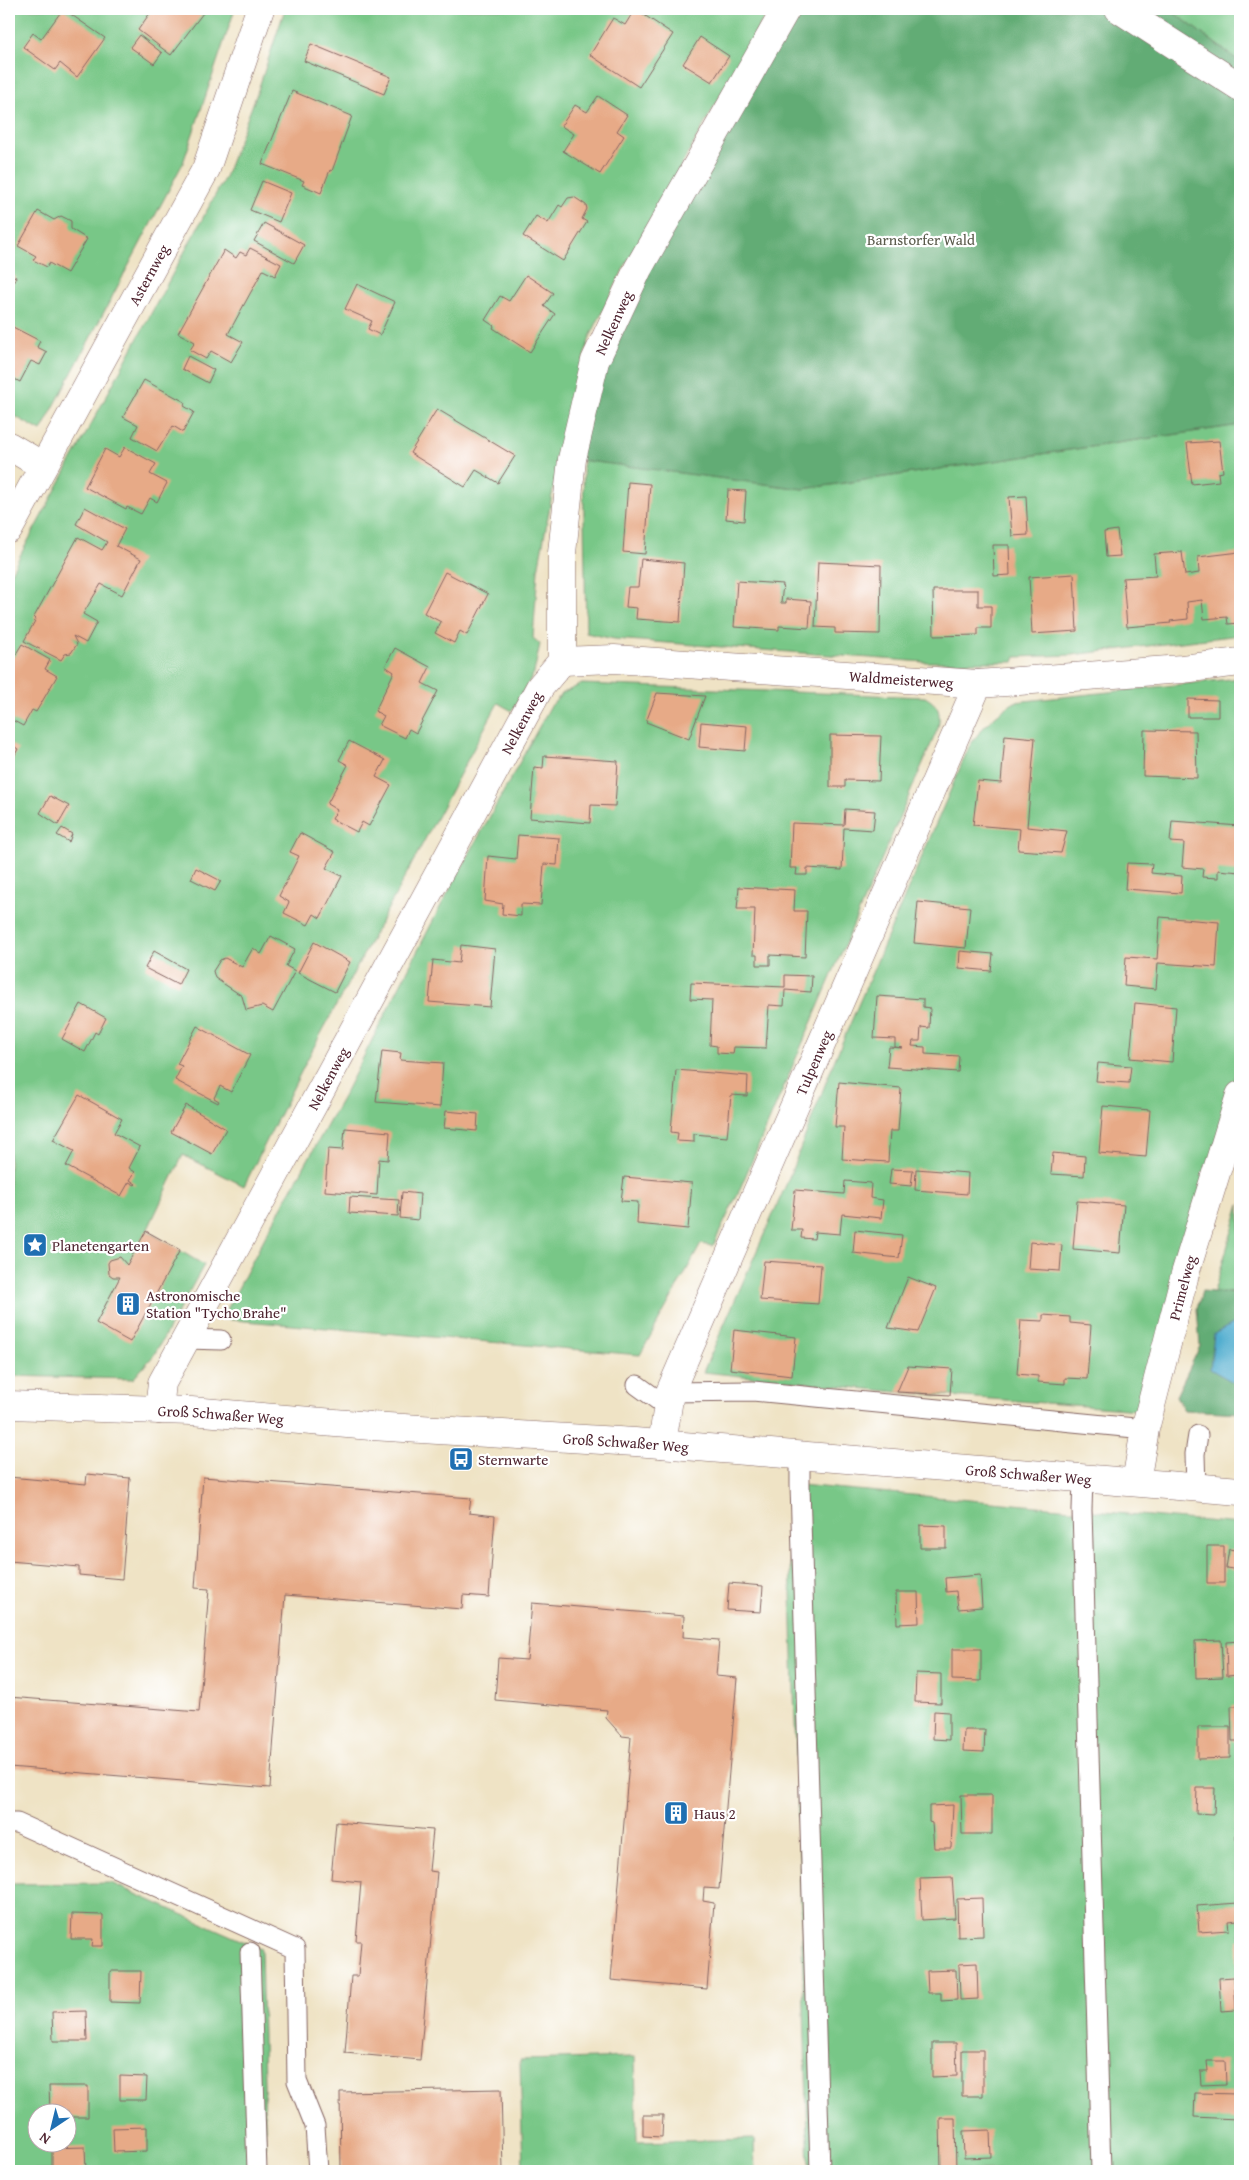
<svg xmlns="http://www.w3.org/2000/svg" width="1249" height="2180" font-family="'Gentium Book Plus',serif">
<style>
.green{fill:#78c787;stroke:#617359;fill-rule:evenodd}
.forest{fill:#62ac74;stroke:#566650}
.water{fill:#51adcf;stroke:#4e667d}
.building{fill:#e7aa87}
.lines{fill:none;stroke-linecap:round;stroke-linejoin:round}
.service-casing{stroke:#846461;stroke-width:21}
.minor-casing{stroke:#846461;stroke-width:29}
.tertiary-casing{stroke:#846461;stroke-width:29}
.service{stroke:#fff;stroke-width:19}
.minor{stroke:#fff;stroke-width:28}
.tertiary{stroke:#fff;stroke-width:28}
.labels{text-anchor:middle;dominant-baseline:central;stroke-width:4.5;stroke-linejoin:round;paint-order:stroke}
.park-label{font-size:15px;fill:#5a5a4b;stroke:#fff}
.street-label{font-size:15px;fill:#4a1f2b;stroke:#fff}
.poi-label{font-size:15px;fill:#4a1f2b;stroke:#fff;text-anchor:start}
</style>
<rect width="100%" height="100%" fill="#fff"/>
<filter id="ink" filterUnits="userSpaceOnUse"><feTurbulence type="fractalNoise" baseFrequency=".02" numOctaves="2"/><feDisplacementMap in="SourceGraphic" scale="10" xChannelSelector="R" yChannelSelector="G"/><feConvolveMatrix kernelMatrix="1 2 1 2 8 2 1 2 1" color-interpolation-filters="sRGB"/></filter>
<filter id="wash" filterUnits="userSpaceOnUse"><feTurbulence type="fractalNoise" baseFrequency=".0096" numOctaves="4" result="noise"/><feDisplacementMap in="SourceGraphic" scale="20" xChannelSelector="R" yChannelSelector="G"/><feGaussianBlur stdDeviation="1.12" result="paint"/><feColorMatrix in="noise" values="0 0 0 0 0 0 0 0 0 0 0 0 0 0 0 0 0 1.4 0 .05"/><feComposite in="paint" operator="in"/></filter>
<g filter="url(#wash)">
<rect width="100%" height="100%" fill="#efe3c5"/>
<path class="green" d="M9 9H235L183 163 41 431 9 413Z
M285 9H769L625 266 590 337 567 415 538 570 533 638 540 644 534 673 512 711 498 703 308 1058 244 1186 183 1155 147 1231 204 1265 154 1355 133 1379 9 1376V576L225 177 257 93Z
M1169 9H1240V62Z
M1240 425V635L1072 655 1016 657 1014 662H924L614 639 586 633 583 460 803 489Z
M1240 678V1060L1139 1410 897 1392 703 1372 786 1185 835 1059 969 747C982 727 995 714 1015 702Z
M582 684 925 697C939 705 941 712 938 728L739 1191 713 1246 701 1244 640 1355 222 1319 266 1235 344 1095 439 909 550 707 563 693Z
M1240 1204V1293L1214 1292Z
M800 1485 1240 1524V2171H809L788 1496Z
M111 1883 261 1949 266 2171H9V1884ZM38 2112H68V2142H38Z
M635 2057 637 2142 754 2139 755 2171H523L520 2060Z"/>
<path class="forest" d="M786 9H1169L1240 62V425L803 489 572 459 595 361Z
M1202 1291 1240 1294V1413L1184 1410 1176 1396 1200 1346 1197 1309Z"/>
<path class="water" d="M1240 1320V1385H1238L1210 1369 1214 1334Z"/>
<g id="blocks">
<path class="building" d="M63 9 105 38 77 77 60 63 55 70 23 47 33 33 41 39Z
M144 9H198L203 13 171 55 138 30 150 13Z
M635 9 673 34 639 87 590 55 613 18 625 25Z
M139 35 162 53 154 64 130 47Z
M700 37 729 56 712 82 683 64Z
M311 44 391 77 384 94 304 61Z
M292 91 352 116 332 171 330 170 321 193 302 185 304 181 262 164Z
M598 96 627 115 617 131 624 136 600 174 563 151 574 134 561 126 575 105 587 112Z
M262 181 291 193 279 222 250 210Z
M574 197 586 205 587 209 582 219 587 222 563 261 523 236 536 216 548 223 559 205 562 207 568 198Z
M38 211 54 220 61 216 71 221V229L87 239 67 273 49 263 47 267 33 260 36 256 18 246Z
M264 223 304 245 294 263 254 241Z
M250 248 281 264 275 276 263 270 228 334 243 342 231 362 211 351 206 359 190 350 195 342 178 333 224 250 236 258 240 252 246 255Z
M9 274 16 277 9 291Z
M526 275 553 293 544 306 555 314 530 352 493 328 494 326 485 320 500 296 509 301Z
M357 284 395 302 380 335 368 329 372 321 345 309Z
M9 325 40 341 37 347 47 352 40 365 31 361 20 382 9 376Z
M188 356 214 370 208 383 182 369Z
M144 380 185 402 184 406 194 412 183 432 173 426 157 451 132 437 138 425 123 417Z
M437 409 515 456 498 483 476 470 465 487 410 453Z
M1219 441 1223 472 1218 473 1219 481 1192 484 1187 443Z
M125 447 156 464 150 474 167 483 157 502 150 498 141 514 127 507 126 509 85 487 105 449 119 457Z
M628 482 650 484 645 554 623 552Z
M728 490 746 491 744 521 726 519Z
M1026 496 1028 535 1012 536 1009 497Z
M85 507 125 529 116 546 141 559 122 595 101 584 83 614 97 622 86 643 73 636 77 644 71 653 65 654 61 660 24 641 36 619 34 617 78 537 102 550 107 542 76 524Z
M1117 530 1120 556 1106 557 1104 532Z
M993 545H1009L1010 575 994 576Z
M1182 552 1185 575 1199 573 1198 557 1240 552V623L1228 624 1227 617 1204 619 1202 600 1187 602 1188 619 1170 621 1171 623 1127 627 1123 578 1156 576 1154 554Z
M641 559 684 563 680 622 636 619 637 608 626 607 628 587H638Z
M818 562 881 565 880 634 835 633V628L815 627Z
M445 572 488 594 467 635 460 631 454 643 435 633 441 622 424 613Z
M1074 574 1077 631 1032 634 1029 577Z
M737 581 783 584 781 603H786V599L811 601 809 628 779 626V630L734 627Z
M933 590H978V606H991V628H978V635L934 636Z
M22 644 50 660 45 669 57 676 36 712 32 710 23 726 12 720 9 725V654L14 657Z
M395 648 430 667 422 683 438 691 416 733 409 729 405 738 379 725 384 716 375 711 394 672 385 666Z
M657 693 705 696 689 739 646 722Z
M1188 699 1218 700V717H1188Z
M701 722 747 726 745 751 699 747Z
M1144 730 1196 731 1197 778 1143 776Z
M830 735 881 736 879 781 845 780V787H830Z
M1005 735 1035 738 1027 827 1067 831 1061 853 1018 850 1020 829 973 825 978 781 1001 783Z
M349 741 385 760 376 777 391 785 369 826 362 822 357 832 332 819 337 810 327 804 348 765 339 760Z
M9 743 18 749 9 766Z
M544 756 618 761 615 806 591 805 590 823 530 818 534 767 543 768Z
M9 791 15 794 9 806Z
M50 796 69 806 58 825 40 813Z
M845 809 875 811 873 830 844 828 842 870 807 868V875H796L797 868H790L792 823 844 825Z
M1172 821 1240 826V872L1218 870V878L1202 877 1203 869 1182 867 1184 843 1170 842Z
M62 828 72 834 69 842 57 835Z
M300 833 335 852 326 868 342 876 320 918 314 914 308 925 284 913 289 902 279 896 299 856 290 852Z
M518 835 559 838 557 865 544 864 541 905 521 904V916L502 914 503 904 485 901 488 856 516 859Z
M1127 863 1152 864 1151 873 1182 876 1181 893 1125 889Z
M196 868 221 881 215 891 191 879Z
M739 887 795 890 794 911H807L805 957 770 955V965H757V955H753L755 909H737Z
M918 902 970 907 966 948 914 943Z
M1160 917 1219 922 1216 967 1158 963 1156 989 1124 986 1126 957 1157 959Z
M271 936 295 949 286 966 295 971 273 1012 262 1006 246 1010 242 996 215 978 213 971 220 960 225 958 242 967 253 948 261 954Z
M314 942 350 962 335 992 298 973Z
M461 945 495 949 490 1007 429 1002 433 960 459 963Z
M154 951 186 969 178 985 145 968Z
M960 951 993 954 991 971 959 968Z
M785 975 812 976 811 992 785 990 784 1006 769 1005 766 1048 734 1047 733 1054 717 1053V1046L710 1045 712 1000 690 999 691 983 785 987Z
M877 996 923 999V1007L930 1008 929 1028 921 1027 920 1041H913L912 1046 925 1047V1054L959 1056 958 1072 887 1067 889 1047 903 1048 895 1047V1039L874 1038Z
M1135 1003 1176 1007 1172 1062 1130 1058Z
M81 1004 106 1018 98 1034 95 1032 85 1052 62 1039Z
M197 1026 250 1055 231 1092 220 1086 214 1098 219 1101 218 1103 175 1080 182 1066 177 1064Z
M382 1051 401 1053 400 1060 443 1063 440 1107 376 1102Z
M1098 1063 1131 1066 1129 1083 1096 1081Z
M676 1070 748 1076 747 1096 731 1095 727 1137 694 1134V1142L677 1141 678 1133 671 1132Z
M839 1082 901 1088 898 1131H890L888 1162 842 1159 844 1127H835Z
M79 1095 122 1119 114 1133 140 1147 129 1168 135 1172 130 1180 136 1184 135 1185 129 1182 121 1196 66 1166 74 1151 53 1140Z
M186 1105 226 1129 212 1154 171 1132Z
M1103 1106 1150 1110 1146 1157 1099 1153Z
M446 1111 478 1114 477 1131 444 1128Z
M345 1128 390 1132 388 1160 379 1159 377 1195 325 1191 328 1149 343 1150Z
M1053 1153 1085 1156 1084 1176 1051 1174Z
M891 1169 913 1170 911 1186 889 1184Z
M916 1169 968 1173 967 1194 915 1190Z
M624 1177 692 1183 688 1229 637 1224 638 1202 621 1201Z
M845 1181 871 1183 870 1198 883 1200 881 1218 842 1214 840 1234 815 1232 814 1239 801 1238 802 1230H791L795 1190 844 1194Z
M402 1192 420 1194 418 1220 400 1218Z
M350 1197 399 1200 398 1216 349 1213Z
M1077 1201 1124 1205 1120 1253 1073 1249Z
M855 1230 902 1235 899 1258 853 1253Z
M146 1231 180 1250 130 1342 96 1323 120 1277H113L109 1274 108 1263 110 1260 120 1257 127 1265Z
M1030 1242 1062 1245 1060 1271 1028 1269Z
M764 1261 821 1265 818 1304 760 1300Z
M908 1277 936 1288 918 1332 888 1328Z
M1043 1315 1070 1317V1323L1091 1325 1087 1379 1065 1378V1384L1038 1382V1376L1017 1374 1021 1320 1043 1321Z
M734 1330 796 1337 792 1376 730 1369Z
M908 1366 952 1369 950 1395 897 1392Z
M87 1474 130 1478 122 1579 79 1575V1567L9 1561V1477L86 1484Z
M203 1477 471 1498 469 1513 495 1516 489 1597 463 1595 462 1609 285 1595 270 1788 9 1767V1697L199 1712 209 1589 195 1588Z
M920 1525 946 1526V1548H920Z
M1207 1546H1224V1583H1207Z
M1229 1549 1240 1551V1570L1226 1568Z
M980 1575 982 1607 958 1609 956 1591 946 1592 945 1578Z
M729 1583 763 1586 761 1612 727 1610Z
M896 1592H918L919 1623 897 1624Z
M532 1603 684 1616 683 1637 719 1640 716 1676 737 1678 719 1889 704 1888 703 1901 714 1903 707 1989 611 1980 631 1737 622 1736 606 1718 607 1710 495 1700 498 1658 527 1660Z
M1221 1640 1223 1677 1196 1678 1195 1641Z
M1240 1641V1675L1227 1676 1226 1642Z
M952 1649H981V1681L952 1680Z
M916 1673 941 1674V1703L915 1702Z
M1231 1706H1240V1741H1232Z
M934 1711 949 1712V1740L933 1739Z
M1198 1727H1230V1758L1198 1759Z
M964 1730H985L984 1752 963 1751Z
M1197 1788H1215L1214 1815 1196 1814Z
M961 1795H992V1834H962Z
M953 1805 951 1848H934L932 1823 929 1822V1806Z
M1235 1817H1240V1840H1236Z
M336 1822 433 1830 429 1871 437 1872 420 2060 345 2053 351 1976H358L361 1941H356L361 1882 331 1879Z
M1238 1859H1240V1900H1238Z
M952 1877 955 1918 922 1920 920 1878Z
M982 1898 983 1936 958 1937 957 1899Z
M1238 1903V1920L1228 1921 1229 1930 1199 1932 1197 1906Z
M72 1914 103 1915V1946H92L93 1939H71Z
M1237 1940H1240V1982H1237Z
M977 1963 978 1999 960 2000 959 1964Z
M956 1970 957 2000 941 2001V1993H928L927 1971Z
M110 1971H141L140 2003 110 2002Z
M1234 1977 1236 2010 1221 2011 1219 1978Z
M86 2011 87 2041H53L52 2012Z
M932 2043H956L957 2076 932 2077Z
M962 2050H983V2096H962Z
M1207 2061H1225L1226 2084 1201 2085 1200 2071H1208Z
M120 2076 147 2077 146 2100H120Z
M49 2086H88V2117H68V2112H50Z
M501 2089 503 2171H341L340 2092Z
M1195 2093 1238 2094 1237 2119 1194 2117Z
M643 2115H663L662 2137 643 2136Z
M940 2118H955L956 2171H941Z
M147 2127V2151L114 2152 113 2128Z
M990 2130 991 2157 964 2158 963 2131Z
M85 2147 86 2171H52V2148Z"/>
</g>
</g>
<g filter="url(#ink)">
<use href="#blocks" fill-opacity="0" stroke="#846461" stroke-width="1"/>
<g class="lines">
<defs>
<path id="service" d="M187 1339 221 1340
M637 1385 666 1406
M670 1392 753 1391 1145 1429
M800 1455V1485L820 2171
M1083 1478 1082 1510 1101 2171
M1196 1488 1195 1454 1198 1435
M9 1823H17L295 1949 297 2081 315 2126 318 2171
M250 1952 257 2171"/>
<g id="minor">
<path d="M1119 9 1240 87"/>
<path d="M9 446 43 466"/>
<path id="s1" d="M9 529 206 169 260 9"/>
<path id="s2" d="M562 661 614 659 978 684 1182 669 1240 662"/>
<path id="s3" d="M159 1410 162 1383 540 687 562 661V553L572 459 595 361 638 269 786 9"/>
<path id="s4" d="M662 1444 670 1392 978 684"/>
<path id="s5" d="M1136 1482 1145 1429 1185 1274 1240 1095"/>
</g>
<g id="tertiary">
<path id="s6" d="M9 1405 191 1411 371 1426 635 1442 1240 1491"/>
</g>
</defs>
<use href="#service" class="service-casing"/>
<use href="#minor" class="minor-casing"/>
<use href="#tertiary" class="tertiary-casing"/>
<use href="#service" class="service"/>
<use href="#minor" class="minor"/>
<use href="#tertiary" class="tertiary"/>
</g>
</g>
<defs>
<symbol id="sight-square" viewBox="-11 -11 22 22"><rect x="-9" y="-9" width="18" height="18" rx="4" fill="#1f6fb2" stroke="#fff"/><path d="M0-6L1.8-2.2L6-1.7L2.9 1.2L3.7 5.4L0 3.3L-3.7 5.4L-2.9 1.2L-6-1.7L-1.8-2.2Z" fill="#fff"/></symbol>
<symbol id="building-square" viewBox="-11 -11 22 22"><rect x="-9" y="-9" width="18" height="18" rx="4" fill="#1f6fb2" stroke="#fff"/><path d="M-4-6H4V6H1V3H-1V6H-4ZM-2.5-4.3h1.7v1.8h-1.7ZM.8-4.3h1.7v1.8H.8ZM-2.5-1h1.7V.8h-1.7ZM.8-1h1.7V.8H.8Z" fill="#fff"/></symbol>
<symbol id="bus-square" viewBox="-11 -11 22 22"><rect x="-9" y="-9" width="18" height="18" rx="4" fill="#1f6fb2" stroke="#fff"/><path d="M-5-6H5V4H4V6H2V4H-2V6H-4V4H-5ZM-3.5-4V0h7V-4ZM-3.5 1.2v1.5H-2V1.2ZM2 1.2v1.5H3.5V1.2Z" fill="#fff"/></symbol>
</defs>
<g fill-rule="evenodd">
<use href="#sight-square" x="21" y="1231" width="28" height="28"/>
<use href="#building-square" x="114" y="1290" width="28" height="28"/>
<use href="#bus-square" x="447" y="1445" width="28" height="28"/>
<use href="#building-square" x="662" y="1799" width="28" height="28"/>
</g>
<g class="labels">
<g class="park-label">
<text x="921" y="239">Barnstorfer Wald</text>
</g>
<g class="street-label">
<text stroke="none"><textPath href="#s1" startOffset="290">Asternweg</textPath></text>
<text stroke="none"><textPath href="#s3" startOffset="1199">Nelkenweg</textPath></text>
<text stroke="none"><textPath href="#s2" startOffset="340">Waldmeisterweg</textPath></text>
<text stroke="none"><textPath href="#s3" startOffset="779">Nelkenweg</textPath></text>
<text stroke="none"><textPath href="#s4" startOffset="412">Tulpenweg</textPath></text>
<text stroke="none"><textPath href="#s3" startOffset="374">Nelkenweg</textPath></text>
<text stroke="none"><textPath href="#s5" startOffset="200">Primelweg</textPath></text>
<text stroke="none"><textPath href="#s6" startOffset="212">Groß Schwaßer Weg</textPath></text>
<text stroke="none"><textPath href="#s6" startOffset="618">Groß Schwaßer Weg</textPath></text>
<text stroke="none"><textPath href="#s6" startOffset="1022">Groß Schwaßer Weg</textPath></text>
</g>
<g class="poi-label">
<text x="52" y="1245">Planetengarten</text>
<text x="146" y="1295">Astronomische<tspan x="146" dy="17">Station "Tycho Brahe"</tspan></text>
<text x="478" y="1459">Sternwarte</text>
<text x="694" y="1813">Haus 2</text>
</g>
</g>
<rect width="1249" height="2180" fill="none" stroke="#fff" stroke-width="30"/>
<g transform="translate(52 2128) rotate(215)"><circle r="24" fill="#ffffff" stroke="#b7a5aa"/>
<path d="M0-4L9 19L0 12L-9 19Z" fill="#1f6fb2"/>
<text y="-8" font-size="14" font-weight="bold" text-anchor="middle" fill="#4a1f2b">N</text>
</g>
</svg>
